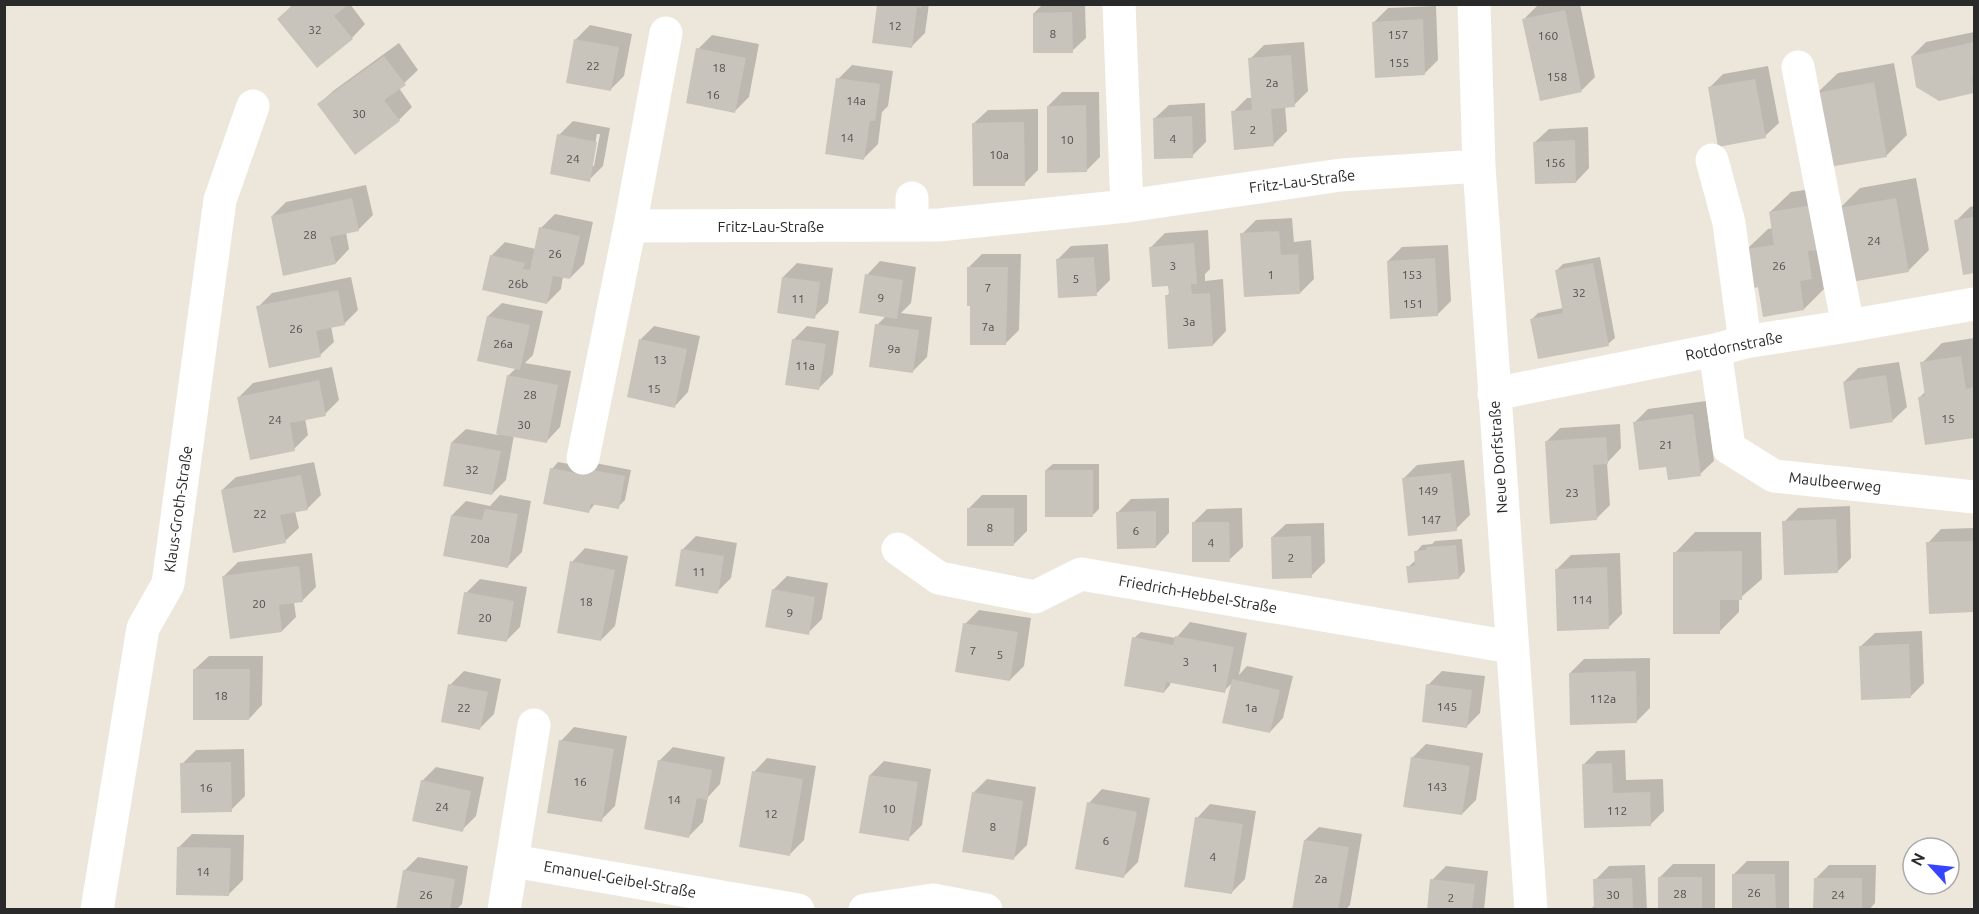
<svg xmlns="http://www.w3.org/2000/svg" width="1979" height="914" font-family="Ubuntu,sans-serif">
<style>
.shadow{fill:#0003;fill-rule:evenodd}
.building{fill:#c8c4bb}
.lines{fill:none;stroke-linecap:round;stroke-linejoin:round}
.minor{stroke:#fff;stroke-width:33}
.labels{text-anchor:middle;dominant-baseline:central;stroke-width:4.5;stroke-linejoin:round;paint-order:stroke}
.number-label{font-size:12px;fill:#52504e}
.street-label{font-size:15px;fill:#2a2a2a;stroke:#fff}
</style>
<rect width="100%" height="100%" fill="#ede7db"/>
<path class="shadow" d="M293 4H350L365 24 352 38 279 19Z
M879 4H929L925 33 911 47 874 41Z
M1043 4H1085L1086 38 1072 51 1034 13Z
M1542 4H1580L1595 77 1582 90 1524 19 1538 5Z
M1436 6 1438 60 1424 74 1374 22 1388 8Z
M590 25 632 34 624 76 610 90 568 82 576 39Z
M1974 32V92L1939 100 1912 56 1926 42Z
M712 35 759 44 749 97 735 111 698 49Z
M1304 42 1308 91 1294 105 1285 106 1287 131 1273 145 1233 112 1247 98H1253L1250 59 1264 45Z
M399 43 418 70 399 88 412 107 399 120 319 104 333 91Z
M1894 63 1907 135 1887 155 1830 165 1817 93 1838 73Z
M852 65 893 71 888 106 882 112 878 144 864 158 838 79Z
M1768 66 1779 123 1765 136 1709 88 1723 74Z
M1062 92H1099L1100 157 1086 171 1048 106Z
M1205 103 1206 142 1192 156 1155 118 1169 105Z
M1038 109V170L1024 184 974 123 988 110Z
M573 121 610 128 603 166 589 180 559 135ZM597 134H600L594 166H591Z
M1588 127 1589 168 1576 182 1535 142 1549 129Z
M1916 178 1929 250 1909 270 1852 280 1839 209 1860 188Z
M366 185 373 215 359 229 346 232 349 249 336 263 272 216 286 202Z
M1832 186 1821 268 1824 289 1804 309 1760 286 1747 249 1768 229 1773 228 1770 212 1791 192Z
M1974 206V272L1964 273 1956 221 1970 207Z
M555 214 593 222 584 264 570 278 563 276 561 289 547 303 491 256 505 242 536 249 541 228Z
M1292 218 1294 242 1311 240 1314 279 1300 293 1242 234 1256 220Z
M1208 230 1210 269 1205 274V281L1223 279 1226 331 1213 345 1167 296 1170 292V284L1151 247 1165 233Z
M1108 244 1110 280 1096 294 1057 260 1071 246Z
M1448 245 1451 301 1437 315 1388 261 1402 247Z
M982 254H1021L1019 330 1005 344 972 305 968 268Z
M1600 257 1615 338 1608 344 1532 319 1538 313 1563 308 1556 271 1563 264Z
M880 261 916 267 911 303 901 313 932 317 927 357 913 371 877 325 886 316 867 275Z
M797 263 833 268 828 303 814 317 783 277Z
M351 277 358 310 344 324 331 326 334 342 320 355 258 307 272 293Z
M502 303 543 311 533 355 525 363 571 371 560 427 547 441 514 435 506 480 492 494 452 442 466 429 498 435 508 376 516 368 488 316Z
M654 326 700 336 688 392 675 406 640 340Z
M807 326 839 331 833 374 819 388 793 340Z
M1974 338V436L1926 444 1919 398 1926 391 1922 363 1942 343Z
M1899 362 1907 407 1893 420 1844 382 1858 368Z
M332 367 339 400 325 414 305 418 308 435 294 449 239 397 253 383Z
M1706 401 1714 461 1700 474 1667 465 1634 423 1648 409Z
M1620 424 1621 448 1607 463 1610 505 1596 519 1546 442 1560 428Z
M1464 460 1470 515 1456 529 1403 479 1417 465Z
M314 462 321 495 307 509 295 511 299 528 285 541 222 490 236 477Z
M558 462 586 467 590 462 631 470 625 500 618 507 595 504 589 511 552 469Z
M1053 464H1099V509L1092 516 1046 470Z
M500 495 531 501 522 552 508 566 452 515 466 501 490 506Z
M982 495H1027V531L1013 545 968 509Z
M1169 498V533L1156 547 1117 513 1131 499Z
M1850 506 1851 558 1837 572 1784 522 1798 508Z
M1242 508 1243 547 1229 560 1193 523 1207 509Z
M1324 523 1325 562 1311 576 1272 537 1286 524Z
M1974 528V611L1930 613 1928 543 1941 529Z
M1695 532H1761L1762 579 1739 599V612L1719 632 1675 553Z
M696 536 737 543 731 578 717 592 682 550Z
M1462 539 1465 571 1459 578 1408 567 1416 560V552L1422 545 1432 544 1435 541Z
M585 548 628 556 615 626 601 640 572 562Z
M312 553 316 587 302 601 294 602 296 617 282 631 224 576 238 562Z
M1620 553 1622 614 1608 628 1557 569 1571 555Z
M787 576 828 583 822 619 808 633 773 590Z
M480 579 527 587 520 627 506 641 466 593Z
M979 610 1031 618 1024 666 1010 680 965 624Z
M1190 622 1247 633 1239 675 1247 666 1293 676 1283 718 1270 732 1233 682 1224 691 1171 681 1170 685 1164 692 1134 638 1141 632 1176 638Z
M1922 631 1924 683 1910 697 1861 646 1875 633Z
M209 656H263L262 705 249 719 195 669Z
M1650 658V708L1636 722 1570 673 1584 659Z
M464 671 501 679 494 714 480 728 450 685Z
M1442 671 1485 676 1480 713 1466 727 1428 685Z
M574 727 627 736 615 806 601 820 561 741Z
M1426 744 1483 753 1476 800 1462 814 1412 758Z
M673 747 725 757 720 784 708 797 703 822 689 836 659 761Z
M244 749 245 796 231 810 182 764 196 750Z
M1625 750 1626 780 1663 779 1664 811 1650 825 1585 827 1583 765 1597 751Z
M767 758 816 766 804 840 790 854 754 772Z
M884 761 931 769 922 825 908 839 870 775Z
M436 767 484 777 476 816 462 830 422 781Z
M987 779 1036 787 1027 845 1013 859 973 793Z
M1102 789 1150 798 1138 862 1124 876 1089 803Z
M1210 804 1256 811 1245 879 1231 893 1197 818Z
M1319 827 1362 834 1350 905 1345 910H1294L1305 840Z
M192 834 244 835 243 880 229 894 178 848Z
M418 857 468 866 462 904 456 910H402L404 871Z
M1747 861H1789V910H1733V875Z
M1673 864H1715V910H1660L1659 878Z
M1645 865 1647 910H1590L1596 904 1595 880 1609 866Z
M1829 865H1876L1875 903 1869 910H1815V879Z
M1446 866 1488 871 1484 910H1428L1432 880Z"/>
<path class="building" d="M294 4H349L334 16 353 39 317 68 277 19Z
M877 5H921V8L917 7 912 48 872 43Z
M1565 10 1582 92 1540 101 1522 19Z
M1072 12 1073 53H1033V13Z
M1423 19 1425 75 1375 78 1372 22Z
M574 39 619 47 611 91 566 83Z
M1974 42V76L1972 78 1974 93 1939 101 1916 87 1911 56Z
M696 48 746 58 735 113 686 103Z
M1291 55 1295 107 1271 109 1274 146 1234 150 1231 111 1252 110 1248 58Z
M384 56 406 85 384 100 400 121 355 155 317 104Z
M836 78 880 84 875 121H870L864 160 825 154Z
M1755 79 1766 138 1718 147 1708 87Z
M1874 82 1887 157 1829 167 1816 93Z
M1086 105 1087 172 1047 173V106Z
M1192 116 1193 158 1154 159 1153 118Z
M1024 122 1025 186H973L972 123Z
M557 134 597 142 590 182 550 174Z
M1575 140 1576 183 1535 184 1533 142Z
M352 198 359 231 330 237 336 264 283 276 271 216Z
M1896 198 1909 272 1851 282 1838 208Z
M1813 205 1819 250 1808 251 1812 279 1800 281 1804 310 1763 317 1758 287 1751 289 1746 249 1774 245 1769 212Z
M1974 217V273L1963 275 1954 220Z
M539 227 580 236 570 279 553 276 547 304 482 290 490 255 525 263 523 269 530 270Z
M1279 231 1281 255 1298 254 1300 294 1244 297 1240 233Z
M1194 243 1197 284H1191L1192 294 1210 293 1213 346 1168 349 1165 295H1169L1168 286 1152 287 1149 247Z
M1094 257 1097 296 1058 298 1056 259Z
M1435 258 1438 316 1390 319 1387 261Z
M1593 263 1609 346 1538 359 1530 319 1563 313 1555 270Z
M967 267H1008L1006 345H970V306H967Z
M865 274 903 280 897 319 859 313Z
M782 277 820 282 815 319 777 313Z
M338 290 345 325 316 331 321 357 269 368 256 306Z
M487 316 530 325 520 370 477 361Z
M875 324 919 330 913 373 869 367Z
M639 339 687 349 675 408 627 397Z
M792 339 826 344 819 390 785 385Z
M1961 356 1966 389 1974 387V438L1925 445 1918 397 1925 396 1920 362Z
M507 375 558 385 547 443 496 434Z
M1886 375 1893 422 1850 429 1843 382Z
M319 380 326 416 290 423 295 451 250 460 237 397Z
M1693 414 1701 476 1668 480 1666 467 1639 470 1633 422Z
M1606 437 1608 464 1593 465 1597 520 1550 524 1545 441Z
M451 442 501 451 492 495 443 486Z
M550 468 581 474 582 468 625 476 619 509 591 504 589 513 543 504Z
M1045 470H1093V517H1045Z
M1451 473 1457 531 1408 536 1402 478Z
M301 475 308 510 280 515 286 543 233 553 221 490Z
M967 508H1014V546H967Z
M485 509 518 514 508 568 443 556 451 515 482 520Z
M1156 511V548L1117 549 1116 512Z
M1836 519 1838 573 1784 575 1782 521Z
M1192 522H1229L1230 562H1192Z
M1311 536 1312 578 1272 579 1271 537Z
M1974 541V612L1929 614 1926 542Z
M1456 545 1459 579 1408 583 1406 566H1415L1414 551 1426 550 1427 547Z
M681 549 724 556 718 594 675 586Z
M1742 551V600H1720V634H1673V552Z
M570 561 615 570 601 641 557 633Z
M299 566 303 602 279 605 282 632 230 639 222 576Z
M1607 567 1609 629 1557 631 1555 569Z
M772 589 815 597 809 635 765 627Z
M464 592 514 601 507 642 457 634Z
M963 623 1018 632 1010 681 955 672Z
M1175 636 1234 647 1225 693 1166 682 1164 693 1124 686 1132 637 1173 645Z
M1909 644 1911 698 1861 700 1859 646Z
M193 669H250L249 720H193Z
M1636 671 1637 723 1570 725 1569 673Z
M1232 679 1280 690 1270 733 1222 723Z
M448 684 488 692 480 730 441 722Z
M1426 684 1472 690 1467 728 1422 722Z
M559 740 614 749 602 822 547 813Z
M1411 757 1470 766 1462 815 1403 807Z
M658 760 712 770 707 800 697 798 689 838 644 829Z
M231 762 232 812 181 813 180 763Z
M1612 763 1613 793 1650 792 1651 826 1584 828 1582 764Z
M752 771 803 779 790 856 739 847Z
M869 775 918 782 909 841 859 833Z
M421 780 471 791 463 832 412 821Z
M972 792 1023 801 1014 860 962 852Z
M1087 802 1137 812 1124 878 1075 869Z
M1195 817 1243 824 1232 894 1184 887Z
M1304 840 1349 847 1338 910H1292Z
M177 847 231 848 229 896 176 895Z
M403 870 455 879 450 910H396Z
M1732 874H1775L1776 910H1732Z
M1658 877H1702V910H1658Z
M1632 878 1633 910H1594L1593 879Z
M1814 878H1862V910H1813Z
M1430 879 1475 884 1472 910H1427Z"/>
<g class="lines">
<path class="minor" d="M1119 4 1127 206
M1474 4 1479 166 1531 910
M1798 67 1848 326
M1712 160 1729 223 1745 342
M912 198V225
M630 226 939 225 1127 206 1341 175 1479 166
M1715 350 1729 448 1774 476 1974 497
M1494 394 1715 350 1745 342 1848 326 1974 304
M583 458 630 226 666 33
M898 549 939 578 1035 597 1081 574 1511 647
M513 861 798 910
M97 910 143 628 168 584 220 200 253 106
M504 910 534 725
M865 910 933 900 986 910"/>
</g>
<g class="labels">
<g class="number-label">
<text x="895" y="25">12</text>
<text x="315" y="29">32</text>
<text x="1053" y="33">8</text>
<text x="1398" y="34">157</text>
<text x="1548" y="35">160</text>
<text x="1399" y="62">155</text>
<text x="593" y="65">22</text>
<text x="719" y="67">18</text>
<text x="1557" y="76">158</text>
<text x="1272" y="82">2a</text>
<text x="713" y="94">16</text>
<text x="856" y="100">14a</text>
<text x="359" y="113">30</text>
<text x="1253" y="129">2</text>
<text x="847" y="137">14</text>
<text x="1173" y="138">4</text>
<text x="1067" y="139">10</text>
<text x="999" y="154">10a</text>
<text x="573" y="158">24</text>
<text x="1555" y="162">156</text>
<text x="310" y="234">28</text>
<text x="1874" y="240">24</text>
<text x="555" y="253">26</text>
<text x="1173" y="265">3</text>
<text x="1779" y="265">26</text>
<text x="1271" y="274">1</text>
<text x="1412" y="274">153</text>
<text x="1076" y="278">5</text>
<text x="518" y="283">26b</text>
<text x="988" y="287">7</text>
<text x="1579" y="292">32</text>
<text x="881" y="297">9</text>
<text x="798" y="298">11</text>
<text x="1413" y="303">151</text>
<text x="1189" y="321">3a</text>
<text x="988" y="326">7a</text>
<text x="296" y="328">26</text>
<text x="503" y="343">26a</text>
<text x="894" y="348">9a</text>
<text x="660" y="359">13</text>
<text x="805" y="365">11a</text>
<text x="654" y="388">15</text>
<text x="530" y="394">28</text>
<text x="1948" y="418">15</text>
<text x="275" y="419">24</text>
<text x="524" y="424">30</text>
<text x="1666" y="444">21</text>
<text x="472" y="469">32</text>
<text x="1428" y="490">149</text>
<text x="1572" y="492">23</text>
<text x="260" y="513">22</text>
<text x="1431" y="519">147</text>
<text x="990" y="527">8</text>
<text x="1136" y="530">6</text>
<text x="480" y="538">20a</text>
<text x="1211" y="542">4</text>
<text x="1291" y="557">2</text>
<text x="699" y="571">11</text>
<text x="1582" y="599">114</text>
<text x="586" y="601">18</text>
<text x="259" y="603">20</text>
<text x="790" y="612">9</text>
<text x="485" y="617">20</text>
<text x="973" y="650">7</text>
<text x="1000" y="654">5</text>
<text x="1186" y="661">3</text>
<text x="1215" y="667">1</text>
<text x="221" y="695">18</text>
<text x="1603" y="698">112a</text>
<text x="1447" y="706">145</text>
<text x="464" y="707">22</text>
<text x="1251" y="707">1a</text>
<text x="580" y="781">16</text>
<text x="1437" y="786">143</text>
<text x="206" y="787">16</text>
<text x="674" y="799">14</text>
<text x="442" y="806">24</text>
<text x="889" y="808">10</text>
<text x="1617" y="810">112</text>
<text x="771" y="813">12</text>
<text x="993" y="826">8</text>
<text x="1106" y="840">6</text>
<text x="1213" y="856">4</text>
<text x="203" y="871">14</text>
<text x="1321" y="878">2a</text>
<text x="1754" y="892">26</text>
<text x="1680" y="893">28</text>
<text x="426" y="894">26</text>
<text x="1613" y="894">30</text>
<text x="1838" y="894">24</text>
<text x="1451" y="897">2</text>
</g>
<g class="street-label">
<text transform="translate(1302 181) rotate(-7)">Fritz-Lau-Straße</text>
<text x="771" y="226">Fritz-Lau-Straße</text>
<text transform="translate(1734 346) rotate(-11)">Rotdornstraße</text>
<text transform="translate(1498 457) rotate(-94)">Neue Dorfstraße</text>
<text transform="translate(1835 482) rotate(6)">Maulbeerweg</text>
<text transform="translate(178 509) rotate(-82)">Klaus-Groth-Straße</text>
<text transform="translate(1198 594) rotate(10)">Friedrich-Hebbel-Straße</text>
<text transform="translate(620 879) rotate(10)">Emanuel-Geibel-Straße</text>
</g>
</g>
<rect width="1979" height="914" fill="none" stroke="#2a2a2a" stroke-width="12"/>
<g transform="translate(1931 866) rotate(297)"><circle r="28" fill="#ffffff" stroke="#aaaaaa" stroke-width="1.5"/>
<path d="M0-4.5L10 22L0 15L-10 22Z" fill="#3643ff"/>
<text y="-9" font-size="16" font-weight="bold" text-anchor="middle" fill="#2a2a2a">N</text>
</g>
</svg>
